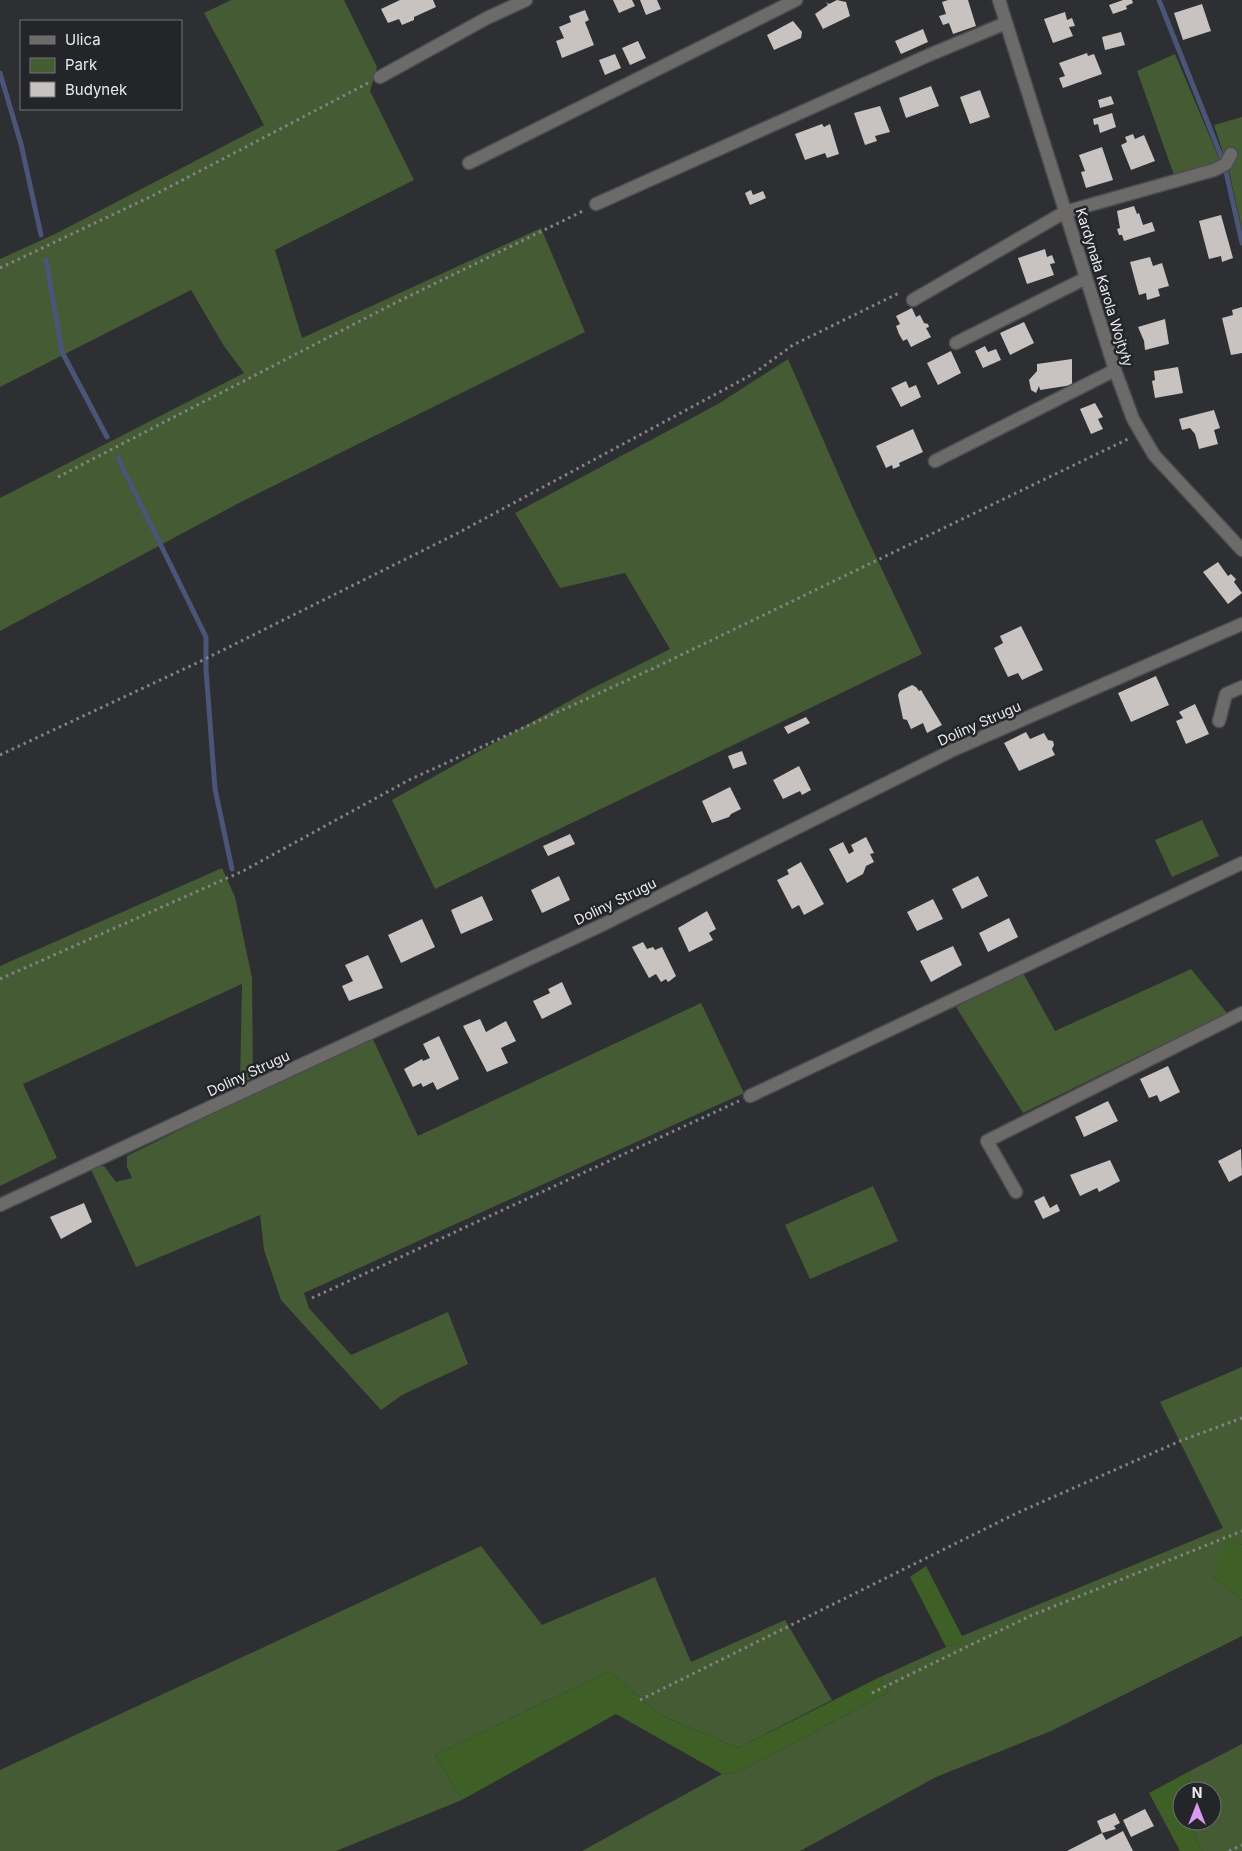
<svg xmlns="http://www.w3.org/2000/svg" width="1242" height="1851" font-family="Inter,sans-serif">
<style>
.green{fill:#445b34}
.forest{fill:#3e5f25}
.lines{fill:none;stroke-linecap:round;stroke-linejoin:round}
.stream{stroke:#4a5578;stroke-width:5}
.building{fill:#c8c3c0}
.minor-casing{stroke:#4b4d50;stroke-width:15}
.path{stroke:#828386;stroke-width:3;stroke-dasharray:2.5 4;stroke-linecap:butt}
.minor{stroke:#6d6b6a;stroke-width:12}
.labels{text-anchor:middle;dominant-baseline:central;stroke-width:5;stroke-linejoin:round;paint-order:stroke}
.street-label{font-size:14px;fill:#eaebee;stroke:#232528}
</style>
<rect width="100%" height="100%" fill="#2d2f32"/>
<path class="green" d="M231 0H344L377 67 370 91 414 180 275 250 302 338 541 228 585 332 239 503 0 631V498L244 373 224 346 191 290 0 387V259L55 234 264 125 204 13Z
M1175 54 1220 161 1174 175 1137 71Z
M1242 117V230L1229 171 1214 125Z
M788 359 852 506 922 654 435 889 392 800 589 690 670 649 625 573 560 588 515 513 718 404Z
M1202 820 1219 856 1172 877 1155 840Z
M222 868 235 897 252 978 253 1077 240 1085 242 984 23 1084 57 1158 0 1186V966Z
M1191 969 1227 1013 1023 1113 956 1007 1023 973 1055 1031Z
M701 1003 744 1093 304 1293 309 1308 351 1355 448 1312 468 1364 402 1395 381 1410 281 1300 264 1250 260 1215 136 1267 90 1167 104 1166 116 1182 132 1178 127 1167V1156L371 1035 418 1136Z
M873 1186 898 1241 810 1279 785 1225Z
M1242 1367V1545L1236 1540 1213 1577 1242 1600V1636L1051 1731 936 1777 800 1851H582L722 1774 739 1772 889 1692 880 1677 946 1647 962 1643V1636L1223 1528 1160 1402Z
M481 1546 542 1625 655 1577 691 1662 785 1620 832 1700 738 1748 661 1715 609 1671 435 1755 462 1800 336 1851H0V1770Z
M1242 1744V1851H1204L1200 1848 1189 1821H1212V1791H1187L1190 1771Z"/>
<path class="forest" d="M1227 1532 1242 1545V1600L1213 1577Z
M926 1566 962 1636 963 1643 946 1647 910 1577Z
M609 1671 661 1715 738 1748 880 1677 889 1692 739 1772 722 1774 616 1714 462 1800 435 1755Z
M1190 1771 1187 1791H1182V1821H1189L1200 1848 1204 1851H1180L1149 1793Z"/>
<g class="lines">
<path class="stream" d="M1159 0 1223 161
M0 73 21 144 41 235
M1226 172 1242 243
M46 260 62 352 107 437
M118 458 206 637V669L215 789 232 869"/>
</g>
<path class="building" d="M400 0H433L436 7 414 17V20L402 25 399 19 388 23 381 9Z
M613 0H632L635 6 619 13Z
M640 0H657L661 9 646 15Z
M837 0 846 2 850 16 823 29 815 14 828 5 826 2 829 4Z
M948 0H968L976 26 953 34 949 23 943 25 939 16 946 14 942 2Z
M1123 0H1132L1133 3 1126 6 1127 9 1113 14 1109 5Z
M1202 4 1211 31 1183 40 1174 13Z
M585 10 589 20 585 22 594 45 562 58 556 41 564 38 559 27 571 22 569 16Z
M1065 12 1067 20 1072 18 1075 26 1069 27 1073 36 1053 43 1044 19Z
M793 21 802 32 801 38 774 50 767 35Z
M923 29 928 42 901 54 895 41Z
M1121 32 1125 45 1105 50 1102 37Z
M638 41 646 58 630 65 622 48Z
M1087 53 1088 56 1094 54 1102 74 1063 88 1059 78 1065 76 1059 63Z
M615 54 621 68 605 75 599 60Z
M931 86 939 106 906 118 899 98Z
M980 90 990 117 970 124 960 97Z
M1111 96 1114 104 1100 108 1098 100Z
M880 106 890 132 875 136 877 141 865 145 854 113Z
M1112 113 1116 127 1100 133 1098 124 1094 125 1093 119Z
M822 124 824 127 830 124 839 154 827 158 825 153 805 160 795 134Z
M1133 134 1135 139 1144 135 1155 161 1131 170 1121 145 1127 142 1125 137Z
M1102 147 1113 180 1086 188 1081 172 1085 171 1079 155Z
M751 190 753 195 763 191 766 198 750 205 745 193Z
M1134 206 1137 214 1139 213 1143 225 1152 222 1155 231 1124 241 1122 235H1119L1117 229 1120 228 1117 211Z
M1221 215 1233 258 1222 262 1221 256 1209 259 1199 221Z
M1045 249 1047 257 1052 255 1055 263 1050 264 1054 275 1027 284 1018 258Z
M1150 257 1153 266 1162 263 1169 286 1158 289 1160 296 1147 300 1146 293 1139 295 1130 262Z
M1242 307V353L1231 355 1222 318 1233 315 1232 310Z
M912 308 916 317 920 315 924 323 928 324 929 327 926 328 931 337 911 347 907 339 903 341 899 334 896 326 900 324 896 316Z
M1165 319 1169 344 1145 350 1144 341 1138 327Z
M1024 322 1034 343 1010 355 1000 333Z
M985 346 988 352 996 349 1001 360 983 368 975 351Z
M951 351 961 373 938 385 927 363Z
M1072 359V385L1040 390 1039 386 1036 393 1031 390 1029 380 1037 371V364Z
M1178 367 1183 393 1155 398 1152 381 1155 380 1154 371Z
M906 381 909 388 916 385 921 397 901 407 891 388Z
M1095 403 1103 417 1098 419 1103 429 1091 434 1080 409Z
M1214 410 1220 428 1214 430 1218 444 1199 449 1195 434 1190 428 1182 430 1179 419Z
M913 429 923 452 899 463 900 466 893 469 892 465 886 468 876 446Z
M1218 562 1228 576 1231 574 1236 579 1234 582 1242 593 1228 604 1203 572Z
M1021 626 1043 670 1022 680 1018 673 1008 677 994 648 1003 643 1000 636Z
M1156 676 1169 705 1131 722 1118 693Z
M912 685 916 687 919 691 921 690 942 725 927 733 923 723 911 729 907 720 903 719 898 695 900 691Z
M1195 704 1209 734 1186 744 1176 721 1183 718 1179 712Z
M806 717 810 723 788 734 784 727Z
M1026 732 1030 739 1044 733 1048 740 1053 741 1054 745 1052 749 1055 755 1019 771 1004 743Z
M742 751 747 764 733 769 728 756Z
M799 766 811 790 802 795 800 791 783 799 773 780Z
M730 787 741 809 731 814 729 817 712 823 702 801Z
M570 834 575 844 548 856 543 846Z
M866 837 874 853 870 854 874 862 866 866 863 874 847 883 829 849 843 842 849 854 854 851 851 845Z
M801 862 824 904 804 915 799 905 792 909 777 880 789 874 787 870Z
M559 876 570 900 542 913 531 890Z
M978 876 988 896 962 909 952 889Z
M482 896 493 920 461 934 451 910Z
M933 899 943 919 917 931 907 912Z
M707 911 716 929 709 933 713 940 689 952 678 928Z
M1009 918 1018 937 988 952 979 933Z
M422 919 435 947 401 963 388 935Z
M643 942 647 949 653 947 655 950 662 947 676 976 671 980 668 982 666 979 661 982 656 974 649 978 632 947Z
M953 946 962 965 931 982 920 961Z
M368 955 383 988 349 1001 342 986 353 981 345 965Z
M562 982 572 1004 542 1019 533 1001 550 993 548 989Z
M480 1019 486 1032 506 1021 516 1041 501 1048 508 1063 487 1072 463 1026Z
M439 1036 459 1079 437 1090 433 1082 423 1087 421 1083 413 1087 404 1069 422 1059 423 1061 430 1058 423 1044Z
M1168 1066 1180 1092 1160 1102 1157 1095 1149 1098 1140 1079Z
M1108 1101 1118 1121 1084 1137 1075 1117Z
M1241 1149 1242 1175 1229 1182 1218 1161Z
M1110 1160 1120 1181 1099 1192 1097 1188 1080 1196 1070 1175Z
M1044 1196 1050 1208 1057 1204 1060 1211 1043 1219 1034 1201Z
M84 1203 92 1222 61 1239 50 1217Z
M1145 1809 1154 1826 1131 1837 1123 1820Z
M1115 1813 1120 1823 1114 1826 1116 1829 1102 1833 1097 1821Z
M1123 1831 1133 1851H1067L1102 1833 1106 1840Z"/>
<g class="lines">
<defs>
<path id="minor" d="M999 0 1115 370 1133 419 1154 455 1242 550
M380 77 487 18 526 0
M469 163 796 0
M596 204 929 55 1006 23
M913 300 1065 212 1214 170 1226 164 1231 154
M956 343 1086 278
M935 461 1115 370
M1219 721 1226 694 1242 687
M750 1096 1242 863
M1016 1192 987 1141 1242 1013
M0 1205 602 925 953 750 1242 624"/>
</defs>
<use href="#minor" class="minor-casing"/>
<path class="path" d="M0 268 152 196 368 83
M58 477 391 305 585 210
M0 755 203 660 456 534 753 374 793 345 901 292
M0 979 243 871 409 780 654 668 1130 438
M312 1298 739 1101
M872 1693 1030 1616 1242 1531
M640 1700 1017 1513 1180 1441 1242 1418
M1229 1851 1242 1845"/>
<use href="#minor" class="minor"/>
</g>
<g class="labels">
<g class="street-label">
<text transform="translate(1105 287) rotate(73)">Kardynała Karola Wojtyły</text>
<text transform="translate(979 723) rotate(-24)">Doliny Strugu</text>
<text transform="translate(615 901) rotate(-26)">Doliny Strugu</text>
<text transform="translate(248 1073) rotate(-25)">Doliny Strugu</text>
</g>
</g>
<rect x="20" y="20" width="162" height="90" fill="#232528" stroke="#737477"/>
<rect x="30" y="36" width="25" height="8" fill="#6d6b6a" stroke="#737477"/>
<text x="65" y="45" font-size="15" fill="#eaebee">Ulica</text>
<rect x="30" y="58" width="25" height="15" fill="#445b34" stroke="#737477"/>
<text x="65" y="70" font-size="15" fill="#eaebee">Park</text>
<rect x="30" y="82" width="25" height="15" fill="#c8c3c0" stroke="#737477"/>
<text x="65" y="95" font-size="15" fill="#eaebee">Budynek</text>
<g transform="translate(1197 1806)"><circle r="24" fill="#232528" stroke="#737477"/>
<path d="M0-4L9 19L0 12L-9 19Z" fill="#dc99f4"/>
<text y="-8" font-size="14" font-weight="bold" text-anchor="middle" fill="#eaebee">N</text>
</g>
</svg>
